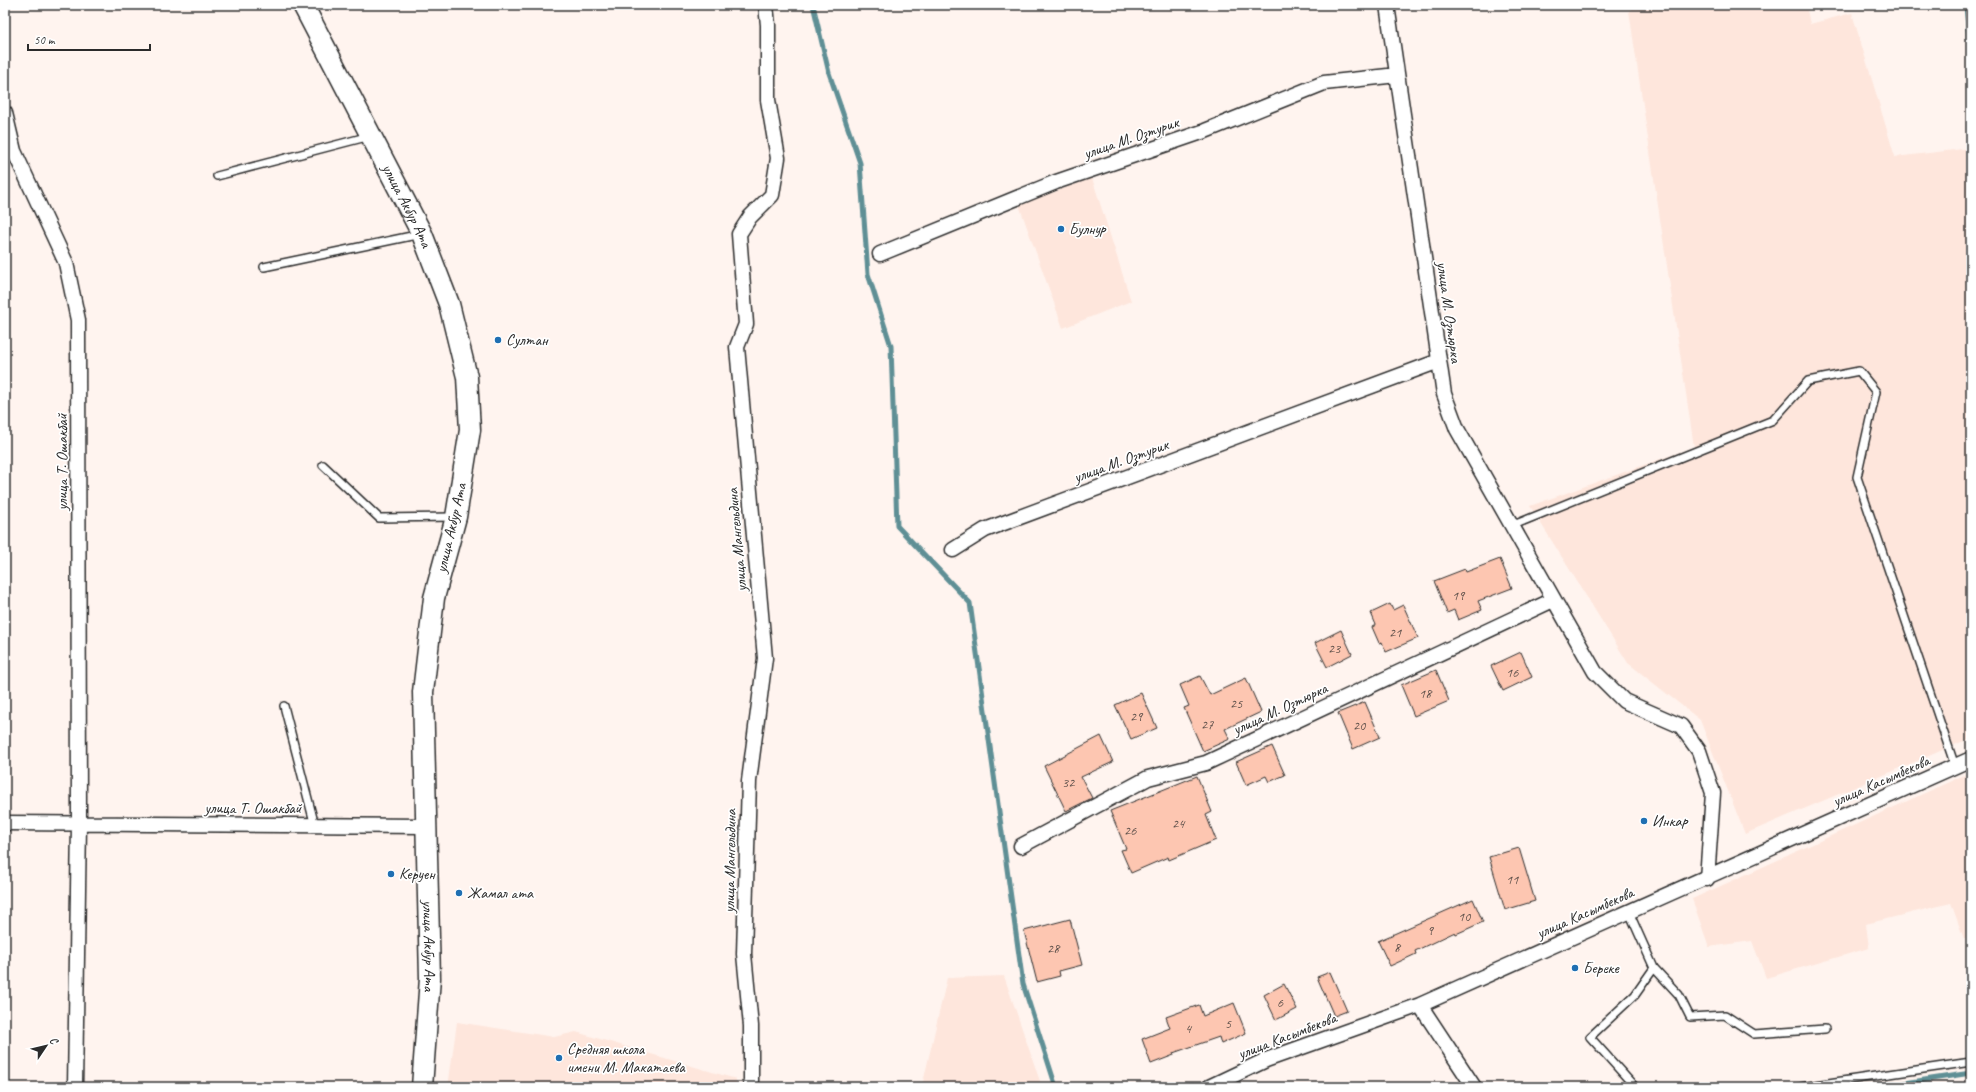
<svg xmlns="http://www.w3.org/2000/svg" width="1976" height="1092" font-family="Caveat,sans-serif">
<style>
.built{fill:#fee6dc}
.lines{fill:none;stroke-linecap:round;stroke-linejoin:round}
.stream{stroke:#5f8f95;stroke-width:5}
.building{fill:#fdc6b1;stroke:#2b2b2b}
.service-casing{stroke:#2b2b2b;stroke-width:10}
.minor-casing{stroke:#2b2b2b;stroke-width:17}
.secondary-casing{stroke:#2b2b2b;stroke-width:23}
.service{stroke:#fff;stroke-width:7}
.minor{stroke:#fff;stroke-width:14}
.secondary{stroke:#fff;stroke-width:20}
.poi-dot{fill:#1f6fb2;stroke:#fff;stroke-width:1.5}
.labels{text-anchor:middle;dominant-baseline:central;stroke-width:3.5;stroke-linejoin:round;paint-order:stroke}
.number-label{font-size:14px;fill:#60524c}
.street-label{font-size:16px;fill:#2b2b2b;stroke:#fff}
.poi-label{font-size:16px;fill:#2b2b2b;stroke:#fff;text-anchor:start}
</style>
<rect width="100%" height="100%" fill="#fff4ef"/>
<filter id="ink" filterUnits="userSpaceOnUse"><feTurbulence type="fractalNoise" baseFrequency=".025" numOctaves="2"/><feDisplacementMap in="SourceGraphic" scale="8" xChannelSelector="R" yChannelSelector="G"/><feConvolveMatrix kernelMatrix="1 2 1 2 8 2 1 2 1" color-interpolation-filters="sRGB"/></filter>
<g filter="url(#ink)">
<path class="built" d="M1636 5H1806L1810 24 1852 13 1895 157 1971 148V738L1745 834 1700 720 1628 663 1530 506 1694 447 1629 11Z
M1092 178 1131 301 1063 328 1019 205Z
M1971 772V939H1964L1951 903 1866 924 1869 948 1766 978 1752 941 1709 947 1692 899Z
M1004 976 1042 1087H922L947 978Z
M457 1022 554 1037 576 1032 736 1079V1087H448Z"/>
<g class="lines">
<path class="stream" d="M813 5 829 73 860 163 868 274 891 346 897 526 970 603 1023 984 1056 1087
M1966 5 1971 59
M1878 1087 1971 1073"/>
</g>
<path class="building" d="M1500 559 1512 588 1478 601 1482 610 1458 620 1454 610 1447 613 1434 581 1465 569 1466 572Z
M1390 604 1393 610 1403 605 1418 638 1386 652 1382 642 1379 643 1372 627 1376 625 1371 613Z
M1341 630 1352 654 1327 667 1315 643Z
M1521 652 1532 677 1503 691 1491 666Z
M1436 670 1449 701 1414 716 1401 685Z
M1200 676 1210 695 1246 678 1261 712 1225 729 1230 739 1203 751 1184 708 1189 706 1180 685Z
M1141 693 1157 728 1131 739 1115 705Z
M1365 702 1380 737 1353 749 1338 713Z
M1101 736 1113 762 1081 777 1092 798 1066 811 1044 766Z
M1272 746 1285 775 1269 782 1266 776 1246 785 1236 762Z
M1197 776 1212 812 1206 815 1216 840 1169 860 1168 857 1131 873 1121 850 1126 849 1110 811Z
M1519 848 1535 901 1505 910 1489 857Z
M1473 899 1483 922 1456 934 1455 932 1415 951 1416 954 1390 966 1378 941Z
M1070 919 1082 965 1059 971 1060 976 1037 982 1024 931Z
M1330 972 1347 1011 1334 1016 1317 977Z
M1284 984 1297 1009 1276 1020 1264 995Z
M1234 1003 1246 1033 1221 1044 1219 1037 1173 1053 1174 1055 1151 1064 1142 1039 1170 1028 1166 1017 1199 1005 1203 1016Z"/>
<g class="lines">
<defs>
<path id="service" d="M217 176 370 136
M264 267 421 234
M323 465 379 518 454 517
M1511 526 1773 420 1808 381 1859 371 1876 392 1857 477 1955 766
M284 706 315 826
M1629 912 1654 968 1679 995 1690 1017 1725 1015 1754 1034 1825 1029
M1635 1087 1590 1037 1635 995 1654 968
M1801 1087 1971 1062"/>
<path id="minor" d="M1387 5 1444 394 1457 429 1595 672 1624 701 1681 726 1699 751 1713 793 1707 879
M5 113 14 151 66 263 78 320 79 824 75 1087
M880 254 1056 182 1205 131 1324 83 1397 75
M953 550 985 530 1439 361
M5 823 426 826
M1021 846 1148 778 1206 763 1553 600
M1420 1005 1474 1087
M751 1087V1026L744 954 749 781 765 658 737 347 746 324 739 234 750 217 772 195 778 158 768 100V25L766 5
M1209 1087 1266 1060 1420 1005 1971 759"/>
<g id="secondary">
<path id="s1" d="M303 5 422 234 449 304 467 377 470 430 456 517 434 598 423 692 430 978 422 1087"/>
</g>
</defs>
<use href="#service" class="service-casing"/>
<use href="#minor" class="minor-casing"/>
<use href="#secondary" class="secondary-casing"/>
<use href="#service" class="service"/>
<use href="#minor" class="minor"/>
<use href="#secondary" class="secondary"/>
</g>
</g>
<g class="poi-dot">
<circle cx="1061" cy="229" r="4"/>
<circle cx="498" cy="340" r="4"/>
<circle cx="1644" cy="821" r="4"/>
<circle cx="391" cy="874" r="4"/>
<circle cx="459" cy="893" r="4"/>
<circle cx="1575" cy="968" r="4"/>
<circle cx="559" cy="1058" r="4"/>
</g>
<g class="labels">
<g class="number-label">
<text x="1458" y="595">19</text>
<text x="1395" y="632">21</text>
<text x="1334" y="648">23</text>
<text x="1512" y="672">16</text>
<text x="1425" y="693">18</text>
<text x="1236" y="703">25</text>
<text x="1136" y="716">29</text>
<text x="1207" y="724">27</text>
<text x="1359" y="725">20</text>
<text x="1068" y="782">32</text>
<text x="1178" y="823">24</text>
<text x="1130" y="830">26</text>
<text x="1512" y="879">11</text>
<text x="1464" y="916">10</text>
<text x="1430" y="930">9</text>
<text x="1397" y="947">8</text>
<text x="1053" y="948">28</text>
<text x="1280" y="1002">6</text>
<text x="1228" y="1023">5</text>
<text x="1188" y="1028">4</text>
</g>
<g class="street-label">
<text transform="translate(1131 138) rotate(-19)">улица М. Озтурик</text>
<text stroke="none"><textPath href="#s1" startOffset="226">улица Акбур Ата</textPath></text>
<text transform="translate(1449 312) rotate(82)">улица М. Озтюрка</text>
<text transform="translate(1121 461) rotate(-20)">улица М. Озтурик</text>
<text transform="translate(62 462) rotate(-90)">улица Т. Ошакбай</text>
<text transform="translate(451 528) rotate(-77)">улица Акбур Ата</text>
<text transform="translate(737 540) rotate(-95)">улица Мангельдина</text>
<text transform="translate(1280 709) rotate(-25)">улица М. Озтюрка</text>
<text transform="translate(1881 781) rotate(-24)">улица Касымбекова</text>
<text x="253" y="808">улица Т. Ошакбай</text>
<text transform="translate(730 861) rotate(-89)">улица Мангельдина</text>
<text transform="translate(1585 913) rotate(-24)">улица Касымбекова</text>
<text stroke="none"><textPath href="#s1" startOffset="982">улица Акбур Ата</textPath></text>
<text transform="translate(1287 1036) rotate(-21)">улица Касымбекова</text>
</g>
<g class="poi-label">
<text x="1069" y="229">Булнур</text>
<text x="506" y="340">Султан</text>
<text x="1652" y="821">Инкар</text>
<text x="399" y="874">Керуен</text>
<text x="467" y="893">Жамал ата</text>
<text x="1583" y="968">Береке</text>
<text x="567" y="1049">Средняя школа<tspan x="567" dy="18">имени М. Макатаева</tspan></text>
</g>
</g>
<rect width="1976" height="1092" fill="none" stroke="#fff" stroke-width="20"/>
<rect x="10" y="10" width="1956" height="1072" fill="none" stroke="#2b2b2b" stroke-width="1.5" filter="url(#ink)"/>
<g transform="translate(46 1046) rotate(55)" stroke="#ffffff" stroke-width="3" paint-order="stroke">
<path d="M0-3L7 15L0 10L-7 15Z" fill="#2b2b2b"/>
<text y="-6" font-size="11" font-weight="bold" text-anchor="middle" fill="#2b2b2b">С</text>
</g>
<path d="M28 44v6h122v-6" fill="none" stroke="#2b2b2b" stroke-width="2"/>
<text x="34" y="44" font-size="12" fill="#2b2b2b" stroke="#ffffff" stroke-width="3" paint-order="stroke">50 m</text>
</svg>
